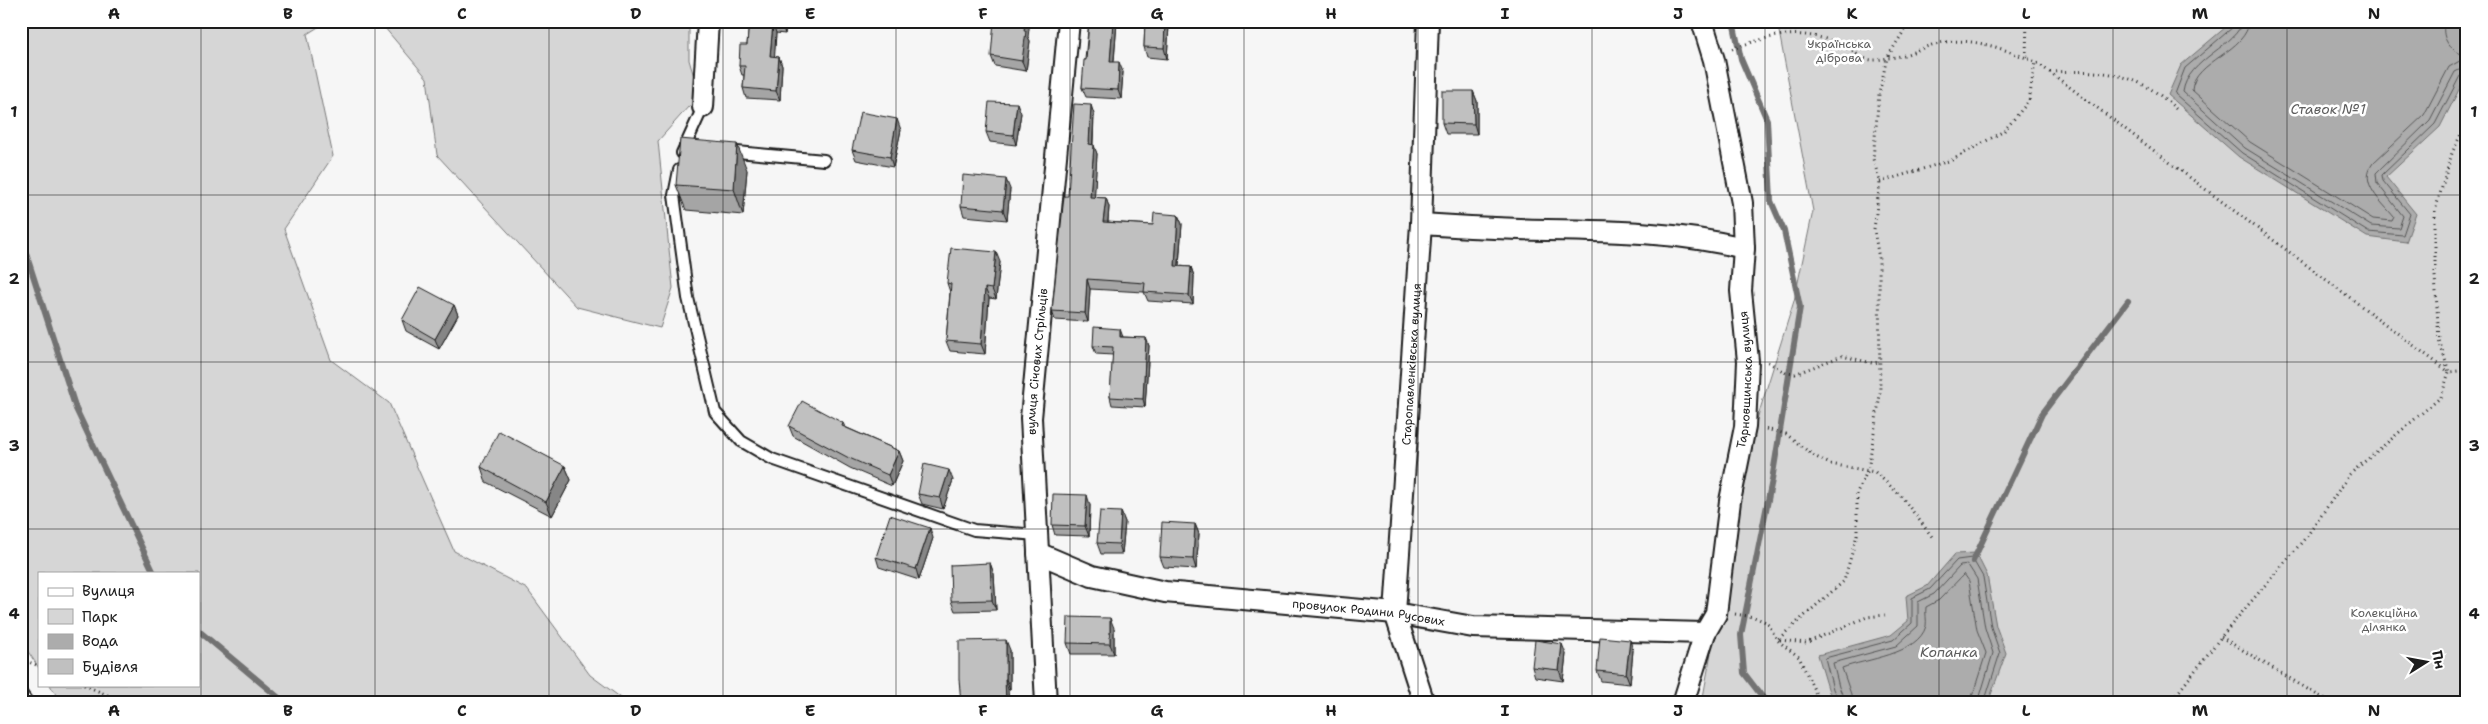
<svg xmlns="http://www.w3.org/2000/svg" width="2488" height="724" font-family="'Shantell Sans',sans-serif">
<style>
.green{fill:#d6d6d6;stroke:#797979}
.water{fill:#acacac;stroke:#727272}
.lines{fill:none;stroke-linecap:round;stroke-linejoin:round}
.shore{stroke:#565656;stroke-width:1}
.stream{stroke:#727272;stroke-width:6}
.service-casing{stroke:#1c1c1c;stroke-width:14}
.minor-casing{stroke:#1c1c1c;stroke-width:24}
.path{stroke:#1c1c1c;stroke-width:3;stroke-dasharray:1 4;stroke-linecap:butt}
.service{stroke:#fff;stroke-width:10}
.minor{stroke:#fff;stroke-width:20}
.wall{fill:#a5a5a5;stroke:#1c1c1c}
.shaded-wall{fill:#868686;stroke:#1c1c1c}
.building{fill:#c0c0c0;stroke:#1c1c1c}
.grid{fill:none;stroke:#1c1c1c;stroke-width:1;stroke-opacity:0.55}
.labels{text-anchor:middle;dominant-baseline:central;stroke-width:5;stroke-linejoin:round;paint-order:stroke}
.park-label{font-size:12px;fill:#5d5d5d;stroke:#fff}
.street-label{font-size:12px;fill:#1c1c1c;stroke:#fff}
.water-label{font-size:14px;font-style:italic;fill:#5d5d5d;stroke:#fff}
.neatline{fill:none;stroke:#1c1c1c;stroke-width:2}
.grid-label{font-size:16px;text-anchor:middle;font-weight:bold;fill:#1c1c1c}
</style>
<rect width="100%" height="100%" fill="#f6f6f6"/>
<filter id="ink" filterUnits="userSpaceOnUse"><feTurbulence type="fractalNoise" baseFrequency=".02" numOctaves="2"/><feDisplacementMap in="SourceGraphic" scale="10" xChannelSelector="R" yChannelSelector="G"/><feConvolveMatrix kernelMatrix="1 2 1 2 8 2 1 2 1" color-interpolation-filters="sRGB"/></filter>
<g filter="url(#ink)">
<path class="green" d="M21 21H328L307 34 333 156 284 229 331 360 389 403 454 551 527 589 590 675 628 703H61L50 685H199V573H39V668L27 650 21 645Z
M379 21H689V60L703 107 689 106 658 141 673 288 660 328 577 307 437 155 427 78Z
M1777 21H2467V703H1702L1747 451 1794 301 1813 211Z"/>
<path class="water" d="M2233 21H2467V25L2461 29 2467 39V74L2440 127 2386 177 2416 214 2406 242 2367 237 2239 157 2168 95 2181 65Z
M1976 553 1987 575 1996 626 2006 653 1988 703H1836L1829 692 1818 655 1891 635 1908 621 1906 596 1927 586 1955 554Z"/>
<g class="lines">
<path class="shore" d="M2235 21 2233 27 2185 68 2175 94 2242 153 2368 232 2403 235 2410 214 2383 181 2382 175 2435 124 2460 76 2467 73
M2242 21C2240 44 2187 59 2183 92L2245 148 2371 226 2399 228 2403 216 2377 183 2376 173 2430 120 2455 72 2467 66
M2249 21C2248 51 2194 61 2192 90L2250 142 2373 219 2392 221 2394 217C2382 202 2358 183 2373 163L2424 115 2449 67 2465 58 2464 55C2449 50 2440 37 2445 21
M1840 703 1833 689 1825 658 1893 640 1912 623V598L1930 589 1957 560 1972 558 1983 577 1991 627 2000 653 1984 703
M1846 703 1839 687 1833 663 1896 646 1918 626V602L1934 594 1960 566 1968 565 1977 579 1985 628 1993 653 1978 703
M1854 703 1842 668C1865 659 1918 655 1926 626 1927 620 1925 613 1926 607L1939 600 1964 574 1969 581 1977 630 1986 653 1970 703"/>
<path class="stream" d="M1733 21 1741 59 1767 120 1771 201 1784 231 1800 307 1772 480 1741 635 1744 673 1767 703
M21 238 76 409 154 573
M1973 561 2042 414 2128 301
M199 631 285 703"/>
<defs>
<path id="service" d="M726 151 824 160
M682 153 703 107
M679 170 674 195 688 298 715 412 741 441 772 459 974 530 1037 535
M21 693 28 703"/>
<g id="minor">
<path d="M703 107 708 21"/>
<path d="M1421 224C1463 227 1505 229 1547 230 1613 231 1679 232 1744 248"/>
<path id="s1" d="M1038 553 1092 576 1165 592 1395 613 1473 627 1705 633"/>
<path id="s2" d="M1046 703 1031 418 1069 21"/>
<path id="s3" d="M1424 703 1395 613 1421 224 1428 21"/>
<path id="s4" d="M1683 703 1705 633 1716 614 1730 501 1745 427 1748 361 1741 291 1744 248 1742 203 1714 60 1702 21"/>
</g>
</defs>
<use href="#service" class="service-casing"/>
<use href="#minor" class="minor-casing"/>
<path class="path" d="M1910 21 1887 58C1907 57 1917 49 1935 44 1969 35 2005 49 2036 62L2449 372 2441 397 2350 474 2307 536 2221 637 2170 703
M2027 21 2026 55 2030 58
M1732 49C1757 40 1785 31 1812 36 1820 37 1834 41 1842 45 1861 55 1863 64 1887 58L1879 94 1873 159 1880 182 1874 229 1879 259 1880 395 1868 470 1857 492V535L1844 581 1777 640
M2050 72C2102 70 2137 71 2176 109
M2467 122 2452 153 2435 211V276L2439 340 2449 372 2467 370
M1880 182 1952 160 2004 131 2029 101 2035 62
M1768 362 1786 373 1795 374 1842 356 1872 363 1880 362
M1766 429 1786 434 1814 456 1830 464 1875 472 1900 495 1933 538
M1735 614 1754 617 1768 623 1777 640 1799 657 1820 703
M2221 637 2319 696 2335 703
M1780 640 1806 643 1867 617 1885 615
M21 659 39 666
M84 685 126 703"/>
<use href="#service" class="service"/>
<use href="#minor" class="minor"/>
</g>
<path class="wall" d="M749 21H786L785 34 776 33 774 57H779L782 66 780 100 746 98 743 88 744 75H742L739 66 747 45Z
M1089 21H1125V23L1117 22 1114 62 1123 72 1121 99 1086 97 1082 88Z
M1145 21H1168L1169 25 1167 59 1147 57 1144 47Z
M1028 37 1030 41 1026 71 995 66 991 56Z
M1473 91 1477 101V134H1446L1442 123Z
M1021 113 1016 145 990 142 986 132Z
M1094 114 1093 145 1097 154 1094 197 1106 198 1109 207 1108 222 1153 225 1178 215 1182 224 1179 266 1191 267 1194 276 1193 304 1148 301 1144 292 1090 289 1088 322 1055 320 1052 311 1068 196Z
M901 130 893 167 856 160 852 150Z
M747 170 743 215 686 210 676 185Z
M1010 189 1007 220 964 216 961 206Z
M1000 262 996 299 989 298 985 354 950 351 946 341 950 292 947 283Z
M454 305 458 315 439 349 406 331 402 320Z
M1123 337 1146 338 1149 346 1145 407 1112 405 1110 397 1113 355 1096 354 1093 346Z
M843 423 845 427 899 451 903 461 892 486 850 468 793 436 789 426Z
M565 466 571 480 552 516 486 482 481 467Z
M953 480 943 509 922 504 918 494Z
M1090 505 1089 536 1055 535 1052 525Z
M1121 512 1125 522 1122 554H1101L1097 543Z
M1195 524 1199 534 1196 569 1164 567 1160 557Z
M933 538 919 580 879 567 876 557Z
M990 563 994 574 996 610 955 611 951 601Z
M1114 628V654H1071L1067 643Z
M1010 650V689L961 703Z
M1633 650 1630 684 1601 681 1597 671Z
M1566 654 1563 681 1535 677 1532 667Z"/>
<path class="shaded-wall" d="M782 21H786L785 34 782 25Z
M1025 21H1030L1028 37 1030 41 1026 71 1022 61Z
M1113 21H1116L1117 22 1113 71 1110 62Z
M1165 21H1168L1169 25 1167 59 1164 48Z
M773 24 776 33 774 66 770 56Z
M779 57 782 66 780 100 776 91Z
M1119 62 1123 72 1121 99 1118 90Z
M1473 91 1477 101V134L1474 124Z
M1017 103 1021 113 1016 145 1013 135Z
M1091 105 1094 114 1092 154 1089 144Z
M897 119 901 130 893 167 890 157Z
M737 144 747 170 743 215 734 189Z
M1094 145 1097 154 1094 206 1090 197Z
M1006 179 1010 189 1007 220 1003 210Z
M1106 198 1109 207 1107 231 1103 222Z
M1178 215 1182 224 1178 275 1175 266Z
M996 252 1000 262 996 299 992 289Z
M1191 267 1194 276 1193 304 1189 295Z
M1087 279 1090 289 1088 322 1085 313Z
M985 288 989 298 985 354 981 344Z
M454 305 458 315 439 349 435 339Z
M1120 329 1123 337H1120Z
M1146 338 1149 346 1145 407 1143 399Z
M899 451 903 461 892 486 888 475Z
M565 466 571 480 552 516 546 502Z
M949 470 953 480 943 509 940 498Z
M1087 495 1090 505 1089 536 1085 526Z
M1121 512 1125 522 1122 554 1119 544Z
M1195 524 1199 534 1196 569 1193 559Z
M930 528 933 538 919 580 916 569Z
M990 563 994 574 996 610 992 600Z
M1110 618 1114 628V654L1110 644Z
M1006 640 1010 650V689L1006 679Z
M1630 640 1633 650 1630 684 1626 674Z
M1562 644 1566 654 1563 681 1559 670Z
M1005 679 1008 689 1009 703H1006Z"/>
<path class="building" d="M749 21H782V25L773 24 770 56 779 57 776 91 743 88 745 66H739L740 45H747Z
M994 21H1025L1024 31H1026L1022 61 991 56Z
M1089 21H1113L1110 62H1119L1118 90 1082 88 1084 60H1086Z
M1145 21H1165L1164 48 1144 47Z
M1442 91H1473L1474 124 1442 123Z
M989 102 1017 103 1013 135 986 132Z
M1074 104 1091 105 1089 144 1094 145 1090 197 1106 198 1103 222 1153 225 1154 213 1178 215 1175 266 1191 267 1189 295 1144 292 1145 283 1087 279 1085 313 1052 311 1064 196H1068Z
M860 112 897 119 890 157 852 150Z
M680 139 737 144 734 189 676 185Z
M963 175 1006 179 1003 210 961 206Z
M951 248 996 252 992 289 985 288 981 344 946 341 951 284 947 283Z
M420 287 454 305 435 339 402 320Z
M1094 327 1120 329V337L1146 338 1143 399 1110 397 1113 347 1093 346Z
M802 401 843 423 842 426 899 451 888 475 847 457 789 426Z
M499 431 565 466 546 502 481 467Z
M924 464 949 470 940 498 918 494Z
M1053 494 1087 495 1085 526 1052 525Z
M1100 511 1121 512 1119 544 1097 543Z
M890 515 930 528 916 569 876 557Z
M1162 522 1195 524 1193 559 1160 557Z
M990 563 992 600 951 601 950 565Z
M1068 617 1110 618V644L1067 643Z
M1600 637 1630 640 1626 674 1597 671Z
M1006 640V679H1005L1006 703H961L959 679V641Z
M1535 640 1562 644 1559 670 1532 667Z"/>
</g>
<path class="grid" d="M201 21V703M375 21V703M549 21V703M723 21V703M896 21V703M1070 21V703M1244 21V703M1418 21V703M1592 21V703M1765 21V703M1939 21V703M2113 21V703M2287 21V703M21 195H2467M21 362H2467M21 529H2467"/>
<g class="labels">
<g class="park-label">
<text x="1839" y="44">Українська<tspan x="1839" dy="14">діброва</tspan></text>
<text x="2384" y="613">Колекційна<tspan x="2384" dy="14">ділянка</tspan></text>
</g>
<g class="street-label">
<text stroke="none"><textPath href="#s2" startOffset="342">вулиця Січових Стрільців</textPath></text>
<text stroke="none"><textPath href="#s3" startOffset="344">Старопавленківська вулиця</textPath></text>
<text stroke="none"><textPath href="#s4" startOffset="332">Тарновщинська вулиця</textPath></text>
<text stroke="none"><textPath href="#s1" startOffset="338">провулок Родини Русових</textPath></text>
</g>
<g class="water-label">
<text x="2328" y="109">Ставок №1</text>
<text x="1949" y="652">Копанка</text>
</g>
</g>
<rect width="2488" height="724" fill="none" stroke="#fff" stroke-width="55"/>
<rect x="38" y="572" width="162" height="115" fill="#ffffff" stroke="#a4a4a4"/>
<rect x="48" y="588" width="25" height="8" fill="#ffffff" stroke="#a4a4a4"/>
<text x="82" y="596" font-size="15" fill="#1c1c1c">Вулиця</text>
<rect x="48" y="609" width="25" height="15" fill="#d6d6d6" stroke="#a4a4a4"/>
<text x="82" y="622" font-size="15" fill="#1c1c1c">Парк</text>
<rect x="48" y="634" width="25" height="15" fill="#acacac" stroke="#a4a4a4"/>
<text x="82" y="646" font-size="15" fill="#1c1c1c">Вода</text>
<rect x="48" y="659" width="25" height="15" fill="#c0c0c0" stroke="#a4a4a4"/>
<text x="82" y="672" font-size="15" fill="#1c1c1c">Будівля</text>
<g transform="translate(2426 662) rotate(79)" stroke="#ffffff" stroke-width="4" paint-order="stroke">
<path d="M0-4L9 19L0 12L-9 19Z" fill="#1c1c1c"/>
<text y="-8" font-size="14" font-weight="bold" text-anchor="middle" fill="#1c1c1c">Пн</text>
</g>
<rect x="28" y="28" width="2432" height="668" class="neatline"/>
<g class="grid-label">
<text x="114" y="19">A</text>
<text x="288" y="19">B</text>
<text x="462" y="19">C</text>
<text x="636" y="19">D</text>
<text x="810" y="19">E</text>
<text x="983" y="19">F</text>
<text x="1157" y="19">G</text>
<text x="1331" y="19">H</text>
<text x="1505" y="19">I</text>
<text x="1678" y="19">J</text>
<text x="1852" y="19">K</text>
<text x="2026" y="19">L</text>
<text x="2200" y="19">M</text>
<text x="2374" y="19">N</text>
<text x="14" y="117">1</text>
<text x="2474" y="117">1</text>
<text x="14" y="284">2</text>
<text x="2474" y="284">2</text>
<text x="14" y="451">3</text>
<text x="2474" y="451">3</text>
<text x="14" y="619">4</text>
<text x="2474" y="619">4</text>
<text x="114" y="716">A</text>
<text x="288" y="716">B</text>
<text x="462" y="716">C</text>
<text x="636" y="716">D</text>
<text x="810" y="716">E</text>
<text x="983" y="716">F</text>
<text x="1157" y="716">G</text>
<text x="1331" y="716">H</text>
<text x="1505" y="716">I</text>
<text x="1678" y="716">J</text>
<text x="1852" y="716">K</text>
<text x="2026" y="716">L</text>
<text x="2200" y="716">M</text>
<text x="2374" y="716">N</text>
</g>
</svg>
